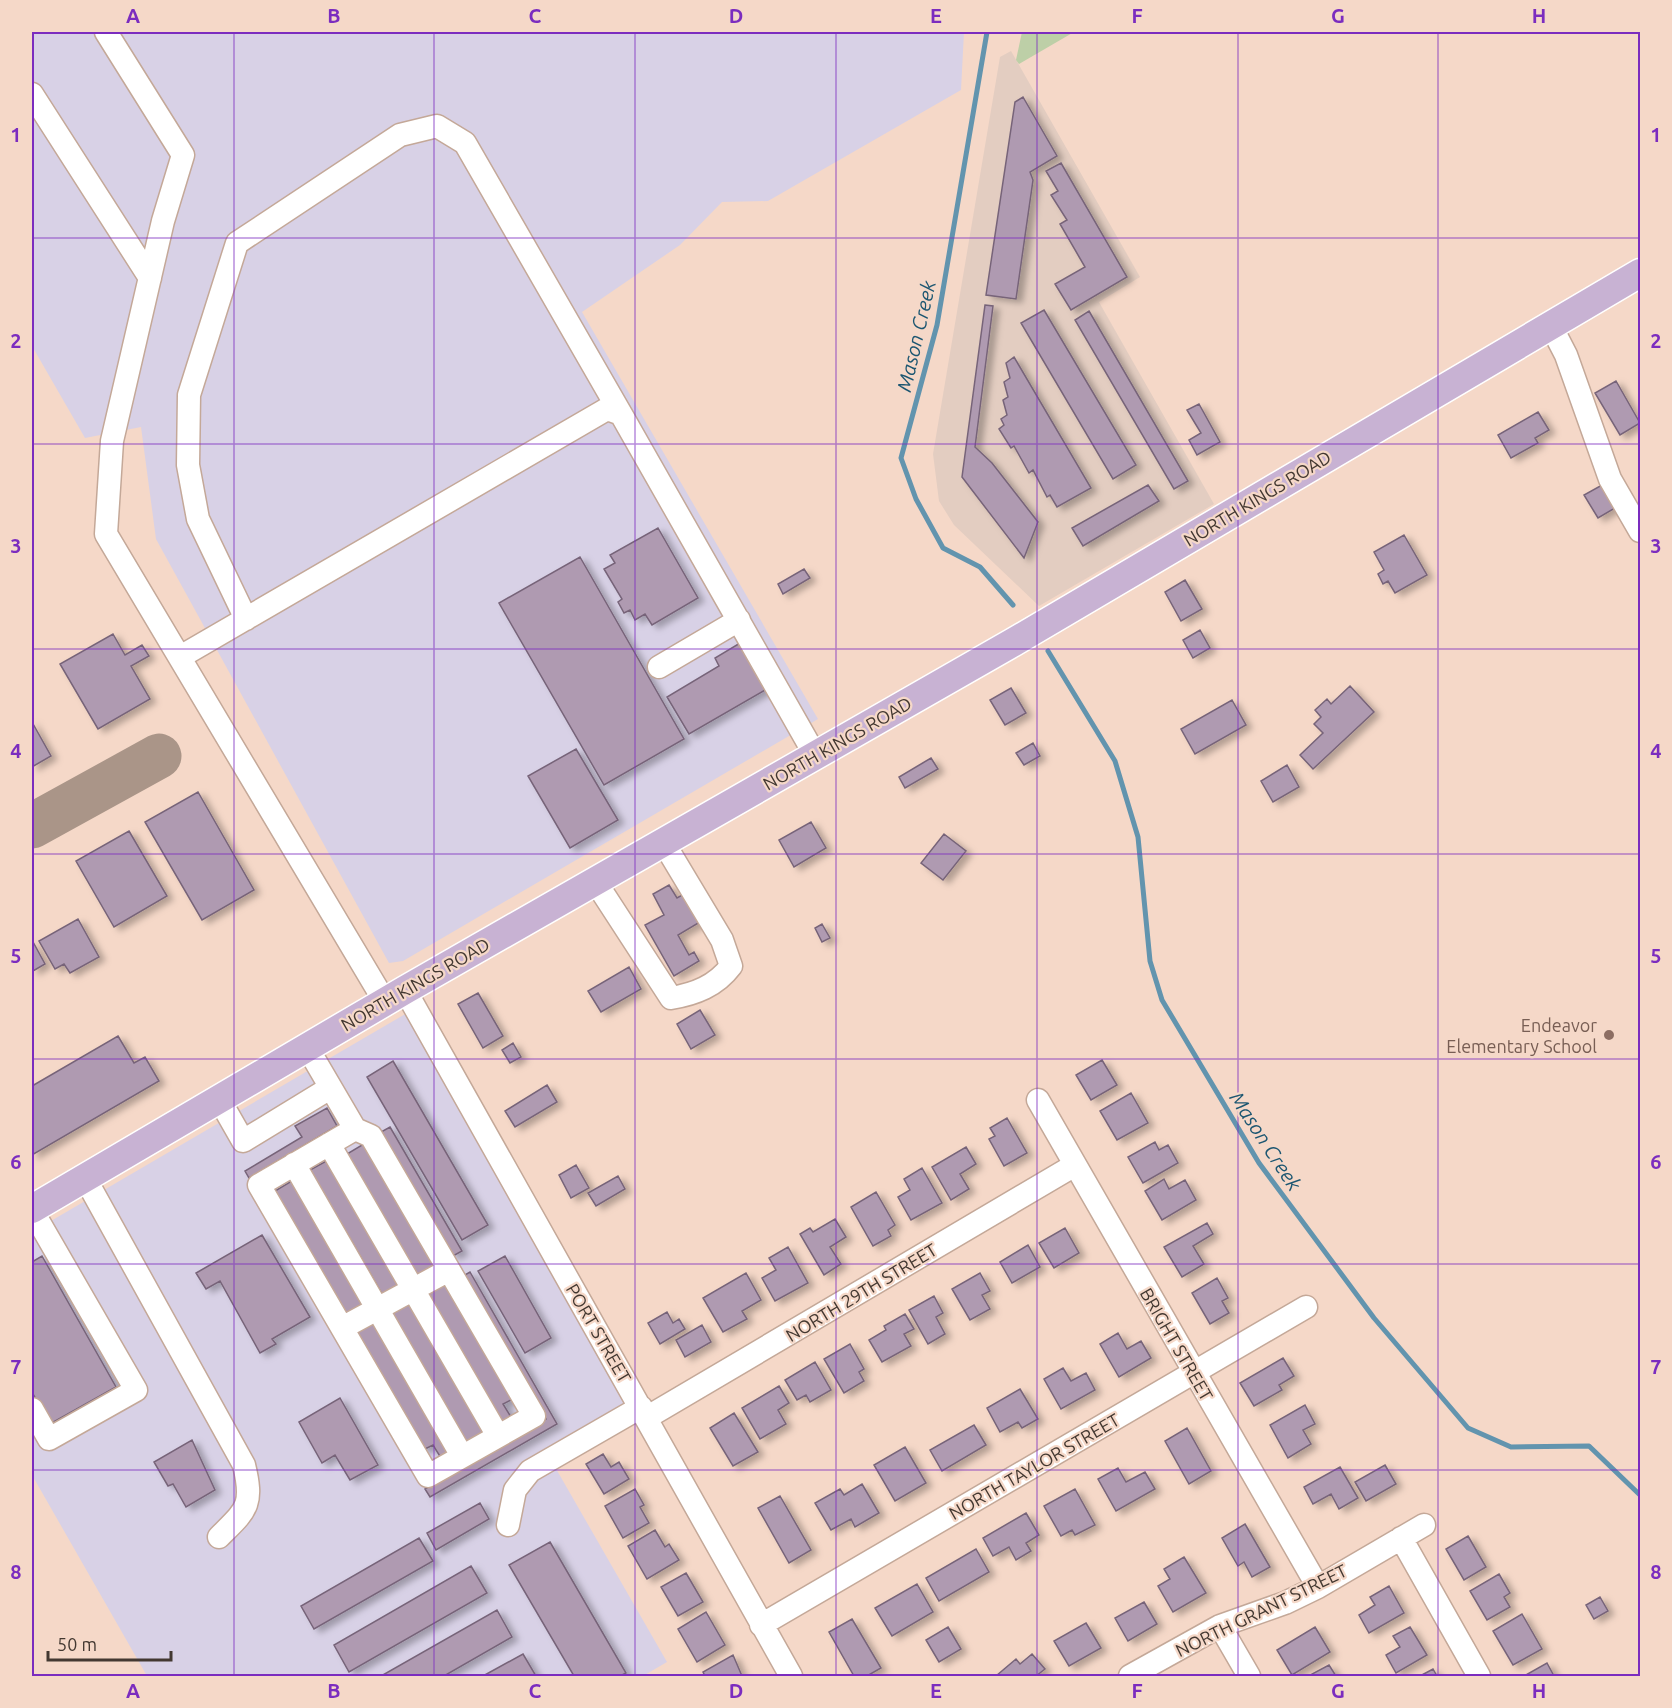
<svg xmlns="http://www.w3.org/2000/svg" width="1672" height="1708" font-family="Ubuntu,sans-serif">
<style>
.commercial{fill:#e3cdc1}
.industrial{fill:#d8d1e6}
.green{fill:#bdcfa7}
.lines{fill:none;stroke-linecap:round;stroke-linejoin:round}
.stream{stroke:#6294ae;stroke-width:5}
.taxiway{stroke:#aa9588;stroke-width:45}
.building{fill:#af9ab1;stroke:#776479;stroke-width:1.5;filter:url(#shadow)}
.minor-casing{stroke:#c4a898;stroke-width:25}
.major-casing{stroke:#fff;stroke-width:31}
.minor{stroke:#fff;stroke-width:22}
.major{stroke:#c8b2d3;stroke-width:28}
.grid{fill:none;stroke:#7b2cbf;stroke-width:1.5;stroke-opacity:0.55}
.education-dot{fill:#8d6e63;stroke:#f5d8c8;stroke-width:2}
.labels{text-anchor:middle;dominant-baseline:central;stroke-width:4.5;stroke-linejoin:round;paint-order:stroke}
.street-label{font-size:18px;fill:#433831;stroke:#f5d8c8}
.education-label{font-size:18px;fill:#785e54;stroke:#f5d8c8;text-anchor:end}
.water-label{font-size:20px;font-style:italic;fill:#1c5671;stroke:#f5d8c8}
.neatline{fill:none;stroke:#7b2cbf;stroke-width:2}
.grid-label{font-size:20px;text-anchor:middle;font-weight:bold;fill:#7b2cbf}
</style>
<defs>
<filter id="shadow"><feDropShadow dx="6" dy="3.5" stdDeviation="3" flood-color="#0004"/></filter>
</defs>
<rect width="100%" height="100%" fill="#f5d8c8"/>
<path class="commercial" d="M1011 51 1140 277 1099 302 1214 504 1039 606 954 525 939 501 933 454 1000 57Z"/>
<path class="industrial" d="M32 32H964L961 90 768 201 722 202 680 245 582 312 818 719 403 961 389 963 156 539 141 427 85 438 32 346Z
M407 1013 639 1419 555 1467 667 1662 643 1676H147L32 1475V1232Z"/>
<path class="green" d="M1022 32H1074L1019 64 1016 60Z"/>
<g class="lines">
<path class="stream" d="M987 32 937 325 901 458 916 499 943 548 980 567 1013 605
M1048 651 1115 761 1138 837 1150 961 1162 1000 1259 1163 1374 1318 1468 1428 1511 1447 1589 1446 1640 1495"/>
<path class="taxiway" d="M32 826 159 756"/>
</g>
<path class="building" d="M1023 97 1057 156 1030 172 1033 180 1016 299 986 295 1015 102Z
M1061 163 1127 277 1071 310 1055 284 1085 267 1060 224 1067 220 1051 195 1058 191 1046 171Z
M985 305 993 306 975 447 992 463 1038 522 1024 558 962 477Z
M1044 310 1136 465 1113 479 1021 323Z
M1089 311 1188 481 1174 489 1075 320Z
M1014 357 1091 488 1057 507 1050 495 1047 497 1033 470 1029 473 1014 446 1011 448 999 429 1004 425 1001 419 1007 415 1003 400 1008 397 1004 382 1010 378 1006 363Z
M1616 381 1640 423 1620 435 1595 393Z
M1199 404 1220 442 1197 455 1189 440 1201 433 1187 410Z
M1538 412 1549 430 1535 438 1538 443 1511 458 1498 435Z
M1148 485 1159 501 1083 546 1072 528Z
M1602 485 1615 508 1598 518 1584 495Z
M658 528 698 598 652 625 645 614 635 620 630 610 624 613 618 602 622 599 604 569 615 563 610 555Z
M1404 535 1427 575 1395 593 1388 581 1383 584 1378 574 1384 570 1374 552Z
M580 557 684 739 604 785 499 603Z
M804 569 810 578 783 594 778 584Z
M1185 580 1202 609 1181 621 1165 592Z
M1200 630 1210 648 1193 658 1183 640Z
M113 634 125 655 142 645 149 656 131 666 150 699 98 729 60 664Z
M740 643 767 689 689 734 667 697 719 666 715 658Z
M1350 686 1374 712 1313 769 1300 755 1323 733 1314 724 1321 717 1315 710 1327 699 1331 704Z
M1011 688 1026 713 1005 725 990 700Z
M1232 700 1246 725 1195 754 1181 729Z
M32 722 51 756 32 767Z
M1033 743 1040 756 1024 765 1016 753Z
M576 749 618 820 570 848 528 776Z
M931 758 938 769 905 788 899 777Z
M1287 765 1299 787 1273 802 1261 781Z
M198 792 254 890 202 920 145 822Z
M811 822 826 848 794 867 779 840Z
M129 831 167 896 114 927 76 861Z
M944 834 966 851 943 880 921 863Z
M669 885 677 898 684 894 700 922 678 935 689 955 694 952 699 961 674 976 645 925 664 915 653 894Z
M78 919 99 957 70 973 64 964 55 969 39 941Z
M822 924 830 938 822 942 815 928Z
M32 940 45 964 33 971 32 970Z
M629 967 641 989 601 1012 588 991Z
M478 993 503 1036 483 1048 458 1004Z
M700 1010 715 1035 691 1049 677 1024Z
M118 1036 134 1063 145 1057 159 1081 32 1155V1086Z
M513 1043 521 1057 510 1063 502 1050Z
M1102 1060 1117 1085 1091 1100 1076 1075Z
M393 1061 488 1225 462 1240 367 1077Z
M547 1085 557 1102 515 1127 505 1111Z
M1131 1093 1148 1123 1117 1140 1100 1111Z
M327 1108 337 1126 249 1178 245 1171 302 1137 295 1126Z
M1007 1118 1027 1153 1004 1166 989 1139 995 1136 990 1128Z
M390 1127 462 1251 453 1256 381 1132Z
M367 1142 440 1268 419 1279 347 1154Z
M1155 1142 1159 1150 1168 1145 1178 1163 1143 1183 1128 1157Z
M966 1147 976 1164 960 1174 969 1189 951 1200 932 1167Z
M330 1159 404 1288 385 1299 310 1170Z
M576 1165 589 1188 571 1198 559 1175Z
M922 1168 942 1203 911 1220 898 1197 910 1190 904 1179Z
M618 1176 625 1189 596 1206 588 1193Z
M295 1179 369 1308 349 1319 275 1191Z
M1164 1179 1169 1189 1185 1180 1196 1200 1162 1220 1145 1191Z
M876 1192 895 1225 888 1230 891 1236 873 1246 851 1207Z
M835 1219 846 1237 830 1247 841 1264 824 1275 800 1234 810 1228 813 1232Z
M1207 1223 1213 1234 1193 1246 1204 1264 1182 1277 1164 1247Z
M1065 1228 1079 1253 1054 1268 1039 1243Z
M262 1235 310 1317 272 1339 276 1344 260 1353 220 1281 206 1289 196 1273Z
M1028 1245 1040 1267 1012 1283 1000 1262Z
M788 1247 808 1283 775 1301 762 1278 776 1270 769 1258Z
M42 1256 116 1387 50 1424 32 1392V1262Z
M505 1256 551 1338 525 1353 478 1271Z
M470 1272 557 1424 430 1497 425 1489 546 1419 463 1276Z
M746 1273 761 1300 742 1311 747 1319 723 1332 703 1298Z
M980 1273 990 1291 982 1295 990 1309 970 1320 952 1289Z
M446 1278 513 1399 503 1404 511 1417 500 1423 425 1290Z
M1217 1278 1228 1298 1222 1301 1229 1313 1210 1324 1192 1293Z
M934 1296 943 1313 936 1317 945 1334 928 1344 909 1310Z
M411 1300 488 1435 468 1446 391 1311Z
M667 1312 673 1323 679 1319 685 1329 660 1344 648 1323Z
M905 1314 914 1329 904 1334 911 1346 882 1362 869 1340 886 1330 884 1326Z
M376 1319 451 1452 441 1458 433 1445 423 1450 355 1331Z
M702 1325 711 1342 685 1357 676 1340Z
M1118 1333 1127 1349 1141 1341 1151 1358 1119 1377 1100 1344Z
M850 1344 864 1369 859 1372 864 1381 844 1393 824 1359Z
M1283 1358 1294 1376 1279 1385 1282 1390 1254 1406 1240 1383Z
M815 1362 831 1390 810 1402 806 1395 797 1400 785 1380Z
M1063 1368 1071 1381 1086 1373 1095 1390 1061 1409 1044 1379Z
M779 1386 789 1403 778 1410 786 1424 760 1439 742 1408Z
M1020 1389 1038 1419 1022 1428 1018 1422 1000 1432 987 1408Z
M340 1398 378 1465 350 1480 335 1455 322 1463 299 1422Z
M1305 1405 1315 1424 1303 1430 1311 1444 1288 1458 1270 1425Z
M734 1413 758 1452 733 1466 710 1428Z
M974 1425 986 1445 942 1471 930 1450Z
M1187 1428 1211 1471 1189 1484 1165 1441Z
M192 1440 215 1490 186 1507 173 1484 168 1486 154 1462Z
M905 1447 926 1483 895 1501 874 1465Z
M603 1454 611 1467 619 1462 629 1479 604 1494 586 1464Z
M1385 1465 1396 1484 1366 1501 1355 1482Z
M1340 1467 1358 1498 1339 1509 1331 1494 1313 1504 1304 1487Z
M1118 1468 1126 1482 1145 1472 1155 1489 1116 1511 1098 1479Z
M862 1484 879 1513 855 1527 851 1519 831 1530 815 1503 840 1489 844 1495Z
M635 1489 644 1505 640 1507 649 1523 623 1538 605 1506Z
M1075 1489 1095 1525 1075 1535 1072 1530 1061 1536 1044 1506Z
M780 1496 811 1550 789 1563 758 1508Z
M480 1503 489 1519 436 1550 427 1533Z
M1026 1513 1039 1535 1026 1543 1031 1551 1016 1560 1009 1547 993 1556 983 1538Z
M1245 1524 1270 1567 1252 1577 1244 1562 1238 1566 1222 1538Z
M655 1530 665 1547 669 1544 679 1560 647 1579 628 1546Z
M1468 1536 1486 1567 1464 1580 1446 1549Z
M419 1538 433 1561 314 1629 301 1606Z
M550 1542 626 1673 620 1676H574L509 1565Z
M976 1549 989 1572 939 1601 926 1578Z
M1184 1557 1206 1593 1173 1612 1158 1586 1170 1579 1164 1569Z
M471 1566 487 1593 349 1672 334 1645Z
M686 1573 703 1602 678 1616 661 1587Z
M1499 1574 1510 1593 1504 1597 1510 1607 1487 1620 1470 1591Z
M917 1584 933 1612 892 1636 875 1608Z
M1389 1586 1404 1613 1369 1633 1359 1615 1375 1605 1370 1597Z
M1600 1597 1608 1611 1594 1619 1586 1605Z
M1144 1602 1157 1624 1128 1641 1115 1618Z
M497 1610 512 1637 444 1676H381Z
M706 1612 725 1645 697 1662 678 1629Z
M1522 1614 1542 1649 1513 1665 1493 1631Z
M852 1619 881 1668 867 1676H854L829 1632Z
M1086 1623 1101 1648 1069 1666 1054 1641Z
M948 1627 961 1649 939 1662 926 1640Z
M1315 1627 1330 1652 1292 1675 1277 1650Z
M1410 1627 1427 1655 1396 1673 1386 1655 1400 1647 1393 1636Z
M523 1654 536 1676H483Z
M1032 1654 1045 1669 1036 1676H996L1016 1659 1020 1664Z
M733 1655 742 1676H705L703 1672Z
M1547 1663 1554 1676H1524Z
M1329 1665 1336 1676H1313L1312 1674Z
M1433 1669 1437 1676H1420Z"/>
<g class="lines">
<defs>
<path id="minor" d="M106 32 183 155 163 221 112 441 106 534 385 1002
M32 94 150 278
M1550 324 1566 355 1610 479 1640 531
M246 619 198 519 188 465 189 395 237 243 400 135 437 126 465 143 621 414
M180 657 607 409 621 414 815 755
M659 667 739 620
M595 881 671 998C695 994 716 986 731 966L722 940 665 845 666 842
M405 990 791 1676
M307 1047 355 1129 371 1136 534 1416 428 1476 259 1185 355 1129
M219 1099 243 1141 330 1088
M1038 1100 1318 1587
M329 1144 498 1436
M294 1164 462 1456
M85 1178 244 1465C254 1506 246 1510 219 1537
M32 1210 136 1390 49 1439 32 1409
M342 1328 449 1270
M646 1418 1075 1165
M508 1525 515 1490 530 1471 641 1407
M1401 1538 1479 1676
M761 1625 1306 1307
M1220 1626 1249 1676
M1130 1676 1220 1626 1285 1603 1318 1587 1424 1525"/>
<path id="major" d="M32 1209 405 990 1012 643 1640 273"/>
</defs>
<use href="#minor" class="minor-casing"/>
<use href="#major" class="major-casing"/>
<use href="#minor" class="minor"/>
<use href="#major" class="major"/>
</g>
<path class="grid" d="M234 32V1676M434 32V1676M635 32V1676M836 32V1676M1037 32V1676M1238 32V1676M1438 32V1676M32 238H1640M32 444H1640M32 649H1640M32 854H1640M32 1059H1640M32 1264H1640M32 1470H1640"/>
<circle class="education-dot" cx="1609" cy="1035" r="6"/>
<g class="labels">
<g class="street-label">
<text transform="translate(1257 498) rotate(-31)">NORTH KINGS ROAD</text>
<text transform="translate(837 743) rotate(-30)">NORTH KINGS ROAD</text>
<text transform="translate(415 984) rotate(-30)">NORTH KINGS ROAD</text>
<text transform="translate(861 1292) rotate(-31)">NORTH 29TH STREET</text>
<text transform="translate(599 1333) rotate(60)">PORT STREET</text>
<text transform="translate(1177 1344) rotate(60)">BRIGHT STREET</text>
<text transform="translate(1034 1466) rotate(-30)">NORTH TAYLOR STREET</text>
<text transform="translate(1261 1610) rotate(-26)">NORTH GRANT STREET</text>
</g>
<g class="education-label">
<text x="1597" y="1025">Endeavor<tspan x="1597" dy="21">Elementary School</tspan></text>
</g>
<g class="water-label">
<text transform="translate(916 336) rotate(-77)">Mason Creek</text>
<text transform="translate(1266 1141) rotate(57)">Mason Creek</text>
</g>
</g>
<rect width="1672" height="1708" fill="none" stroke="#f5d8c8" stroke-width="66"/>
<path d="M48 1651v9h123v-9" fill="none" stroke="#433831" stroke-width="3"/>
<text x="57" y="1651" font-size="18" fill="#433831" stroke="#f5d8c8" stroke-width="4.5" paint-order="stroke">50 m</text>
<rect x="33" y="33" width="1606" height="1642" class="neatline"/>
<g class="grid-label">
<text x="133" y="23">A</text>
<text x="334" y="23">B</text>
<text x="535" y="23">C</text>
<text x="736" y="23">D</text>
<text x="936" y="23">E</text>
<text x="1137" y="23">F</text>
<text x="1338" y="23">G</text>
<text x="1539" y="23">H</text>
<text x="16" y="142">1</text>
<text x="1656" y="142">1</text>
<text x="16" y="348">2</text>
<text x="1656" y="348">2</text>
<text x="16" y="553">3</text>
<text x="1656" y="553">3</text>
<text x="16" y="758">4</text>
<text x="1656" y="758">4</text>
<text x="16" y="963">5</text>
<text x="1656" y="963">5</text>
<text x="16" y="1169">6</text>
<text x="1656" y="1169">6</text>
<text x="16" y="1374">7</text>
<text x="1656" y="1374">7</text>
<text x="16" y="1579">8</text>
<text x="1656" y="1579">8</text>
<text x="133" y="1698">A</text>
<text x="334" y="1698">B</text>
<text x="535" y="1698">C</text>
<text x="736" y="1698">D</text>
<text x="936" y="1698">E</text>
<text x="1137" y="1698">F</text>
<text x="1338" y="1698">G</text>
<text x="1539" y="1698">H</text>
</g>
</svg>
